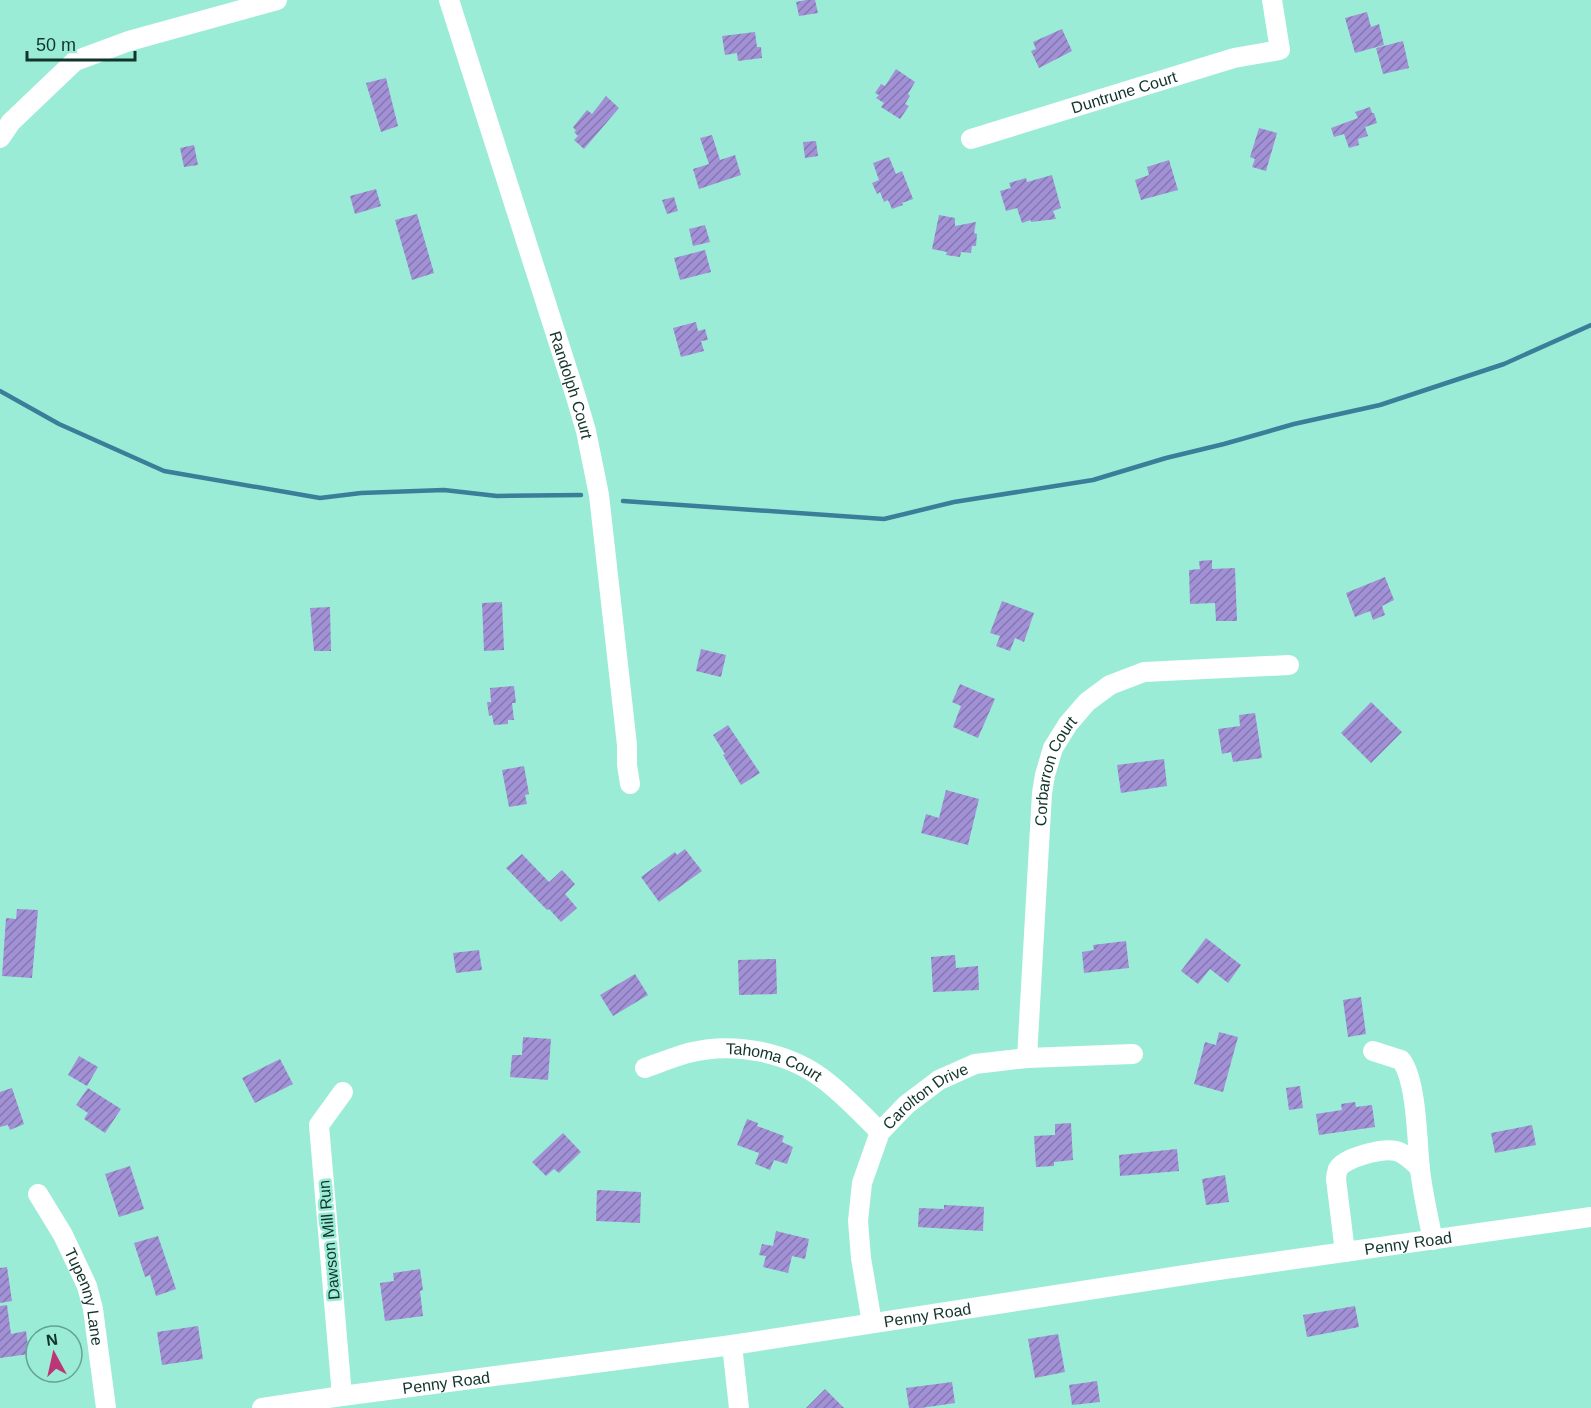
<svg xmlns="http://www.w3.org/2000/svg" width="1591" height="1408" font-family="Arial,sans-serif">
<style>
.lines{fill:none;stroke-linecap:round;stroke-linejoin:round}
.stream{stroke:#3a7e9a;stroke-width:4.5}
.building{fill:url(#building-hatch)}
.minor{stroke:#fff;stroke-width:20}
.labels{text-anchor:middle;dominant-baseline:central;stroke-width:5;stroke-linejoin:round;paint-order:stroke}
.street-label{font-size:16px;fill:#11342b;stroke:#9becd6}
</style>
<defs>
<pattern id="building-hatch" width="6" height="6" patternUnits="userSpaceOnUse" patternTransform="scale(1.5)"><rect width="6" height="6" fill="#a291d6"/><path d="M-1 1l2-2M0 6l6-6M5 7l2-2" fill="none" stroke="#8377ae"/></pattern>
</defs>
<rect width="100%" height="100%" fill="#9becd6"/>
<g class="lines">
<path class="stream" d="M0 391 59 424 164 471 320 498 361 493 444 490 497 496 581 495
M623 501 884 519 954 502 1093 480 1166 458 1224 444 1294 424 1380 405 1504 364 1591 325"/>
</g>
<path class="building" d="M806 0H815L818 13 799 16 796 2Z
M1367 12 1371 27 1379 24 1384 45 1355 53 1345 18Z
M1062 29 1072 51 1039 68 1031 51 1036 49 1033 42Z
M755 32 757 47H761L762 58 738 61 737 53 725 55 722 36Z
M1403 41 1409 68 1383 74 1376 48Z
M896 69 915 82 908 94 910 96 905 104 909 106 900 119 881 107 884 103 876 98 879 95 875 93 881 84 885 86Z
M386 78 398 126 381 132 366 83Z
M606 96 619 108 584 149 574 140 578 136 574 132 576 131 573 127 587 110 592 114Z
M1370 107 1372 113H1374L1377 123 1365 127 1368 136 1358 139 1359 145 1349 148 1344 134 1334 137 1331 128 1358 118 1355 112Z
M1259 128 1277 133 1266 171 1252 167 1255 159 1250 157Z
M712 135 720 160 735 155 741 175 699 189 693 169 709 164 700 138Z
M816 141 818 156 805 158 803 142Z
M194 145 198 165 184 167 180 148Z
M889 157 896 174 902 171 913 199 902 203 903 205 892 209 888 200 884 202 880 192 877 194 872 183 879 180 873 163Z
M1169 160 1178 190 1141 200 1135 180 1149 175 1147 167Z
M1052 175 1061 208 1053 211 1056 219 1031 222V220L1022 223 1017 208 1006 211 1000 191 1011 188 1009 183 1026 178 1027 182Z
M376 189 381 206 355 214 350 196Z
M674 197 678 211 667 214 662 200Z
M417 214 434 273 412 280 395 220Z
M939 215 955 218V226L976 222 974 233 977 234 976 246H972L971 253 961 252 960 257 946 255 947 252 932 249Z
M705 225 710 242 693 246 689 229Z
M705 250 711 272 680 280 674 258Z
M696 322 698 331 705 329 708 340 701 341 704 351 681 357 673 328Z
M1212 560V569L1235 568 1237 621H1216L1215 603 1190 604 1189 570 1200 569 1199 561Z
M1385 577 1394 600 1382 606 1385 615 1373 620 1370 611 1355 617 1346 593Z
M1002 601 1034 613 1024 642 1015 638 1010 651 996 646 1000 636 990 633Z
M502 602 504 650 484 651 482 603Z
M330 607 331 651H314L310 608Z
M701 649 726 655 721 677 696 671Z
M960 684 995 699 978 738 953 727 961 706 952 702Z
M514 686 516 703H512L514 720H508V724L494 725 492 715 489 716 487 702H491L490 688Z
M1371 702 1402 732 1371 763 1341 733Z
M1255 713 1262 758 1233 762 1231 752 1222 754 1218 729 1240 726 1239 715Z
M728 725 760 773 741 785 723 755 725 754 713 735Z
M1164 759 1167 786 1121 793 1117 765Z
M524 766 529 794 525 795 527 804 509 807 502 770Z
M946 790 979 799 968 845 921 833 926 814 939 818Z
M685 849 702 871 659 902 641 877 675 852 677 855Z
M522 854 549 882 562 870 575 884 565 894 577 908 561 922 549 909 547 910 506 868Z
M17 909 38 910 32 978 2 976 6 918 16 919Z
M1206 938 1241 965 1228 983 1210 969 1198 984 1181 971Z
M1126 941 1129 968 1084 973 1082 952 1094 950 1093 945Z
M479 950 482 970 456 973 453 953Z
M955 955 956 968 978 966 979 990 933 992 931 957Z
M776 959 777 994 739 995 738 960Z
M635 974 648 995 613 1016 600 995Z
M1361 997 1366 1034 1348 1037 1343 1000Z
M1219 1032 1238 1037 1223 1092 1194 1084 1205 1042 1216 1045Z
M523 1037 551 1039 548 1080 510 1077 512 1055H522Z
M79 1056 98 1067 87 1086 68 1075Z
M280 1059 293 1084 255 1103 242 1078Z
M1300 1086 1303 1108 1289 1110 1286 1088Z
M12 1088 24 1124 10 1130 8 1125 0 1127V1092Z
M88 1088 121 1109 105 1133 84 1119 88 1113 76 1105Z
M1355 1102 1356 1107 1372 1105 1375 1127 1319 1135 1316 1114 1342 1110 1341 1104Z
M747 1119 758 1123 757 1126 784 1136 782 1142 793 1147 787 1164 774 1160 770 1170 755 1164 759 1153 737 1145Z
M1071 1123 1073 1160 1054 1162V1166L1036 1167 1034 1136 1055 1135V1124Z
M1532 1125 1536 1145 1495 1153 1491 1133Z
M563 1133 581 1152 559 1173 554 1169 546 1176 532 1162Z
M1177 1149 1179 1171 1120 1176 1119 1155Z
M130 1166 144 1209 119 1217 105 1174Z
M1225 1175 1229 1202 1206 1205 1202 1179Z
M597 1190 641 1192 640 1223 596 1221Z
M944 1205 984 1207 983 1231 918 1227 919 1208 944 1209Z
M776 1231 809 1239 805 1259 792 1256 788 1273 763 1267 766 1256 759 1255 762 1244 773 1246Z
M158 1236 176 1289 156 1296 150 1275 145 1277 134 1243Z
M7 1267 12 1301 0 1303V1268Z
M420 1269 423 1290 420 1291 423 1316 385 1321 380 1283 394 1281 393 1273Z
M7 1305 11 1334 26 1331 29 1354 0 1358V1306Z
M1355 1306 1359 1327 1307 1337 1303 1315Z
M198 1326 203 1359 162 1365 157 1332Z
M1058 1334 1065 1372 1035 1378 1028 1339Z
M1097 1381 1100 1402 1072 1405 1069 1385Z
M952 1382 955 1403 921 1408H909L906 1388Z
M825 1389 844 1408H806Z"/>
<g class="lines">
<g class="minor">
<path id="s1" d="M449 0 576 397 586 431 599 495 627 745V765L630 784"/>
<path d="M0 138 11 122 75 61 129 41 277 0"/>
<path id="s2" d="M971 139 1234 58 1280 50 1272 0"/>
<path d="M1373 1051 1401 1060C1417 1080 1417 1143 1420 1170 1423 1194 1428 1217 1433 1240"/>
<path id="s3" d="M1027 1058 1042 793 1045 775 1053 748 1068 724 1087 702 1110 685 1144 672 1289 665"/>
<path id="s4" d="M645 1068C659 1063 674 1057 688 1053 734 1041 790 1052 827 1082 846 1097 863 1115 880 1132"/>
<path id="s5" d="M38 1194 63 1235 87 1286 93 1309 106 1408"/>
<path d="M1345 1252 1336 1179C1336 1176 1337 1172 1338 1169 1345 1157 1383 1148 1396 1151 1405 1153 1413 1162 1420 1168"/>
<path id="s6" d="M872 1323 861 1258 858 1221 862 1183 880 1132 906 1105 939 1080 975 1064 1027 1058 1133 1054"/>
<path d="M732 1345 739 1408"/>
<path d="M342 1396 319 1125 343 1092"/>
<path id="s7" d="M262 1408 342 1396 732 1345 1211 1271 1591 1217"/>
</g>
</g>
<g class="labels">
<g class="street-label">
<text stroke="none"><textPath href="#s2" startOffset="160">Duntrune Court</textPath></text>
<text stroke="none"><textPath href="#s1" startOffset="404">Randolph Court</textPath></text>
<text stroke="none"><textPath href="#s3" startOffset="290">Corbarron Court</textPath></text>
<text stroke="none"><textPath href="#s4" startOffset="134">Tahoma Court</textPath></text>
<text stroke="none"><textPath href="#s6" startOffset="254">Carolton Drive</textPath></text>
<text transform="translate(329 1240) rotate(-95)">Dawson Mill Run</text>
<text stroke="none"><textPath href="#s7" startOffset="1158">Penny Road</textPath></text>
<text stroke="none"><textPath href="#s5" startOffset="114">Tupenny Lane</textPath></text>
<text stroke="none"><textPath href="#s7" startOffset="672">Penny Road</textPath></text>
<text stroke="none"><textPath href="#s7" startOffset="186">Penny Road</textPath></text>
</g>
</g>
<g transform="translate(54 1354) rotate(352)"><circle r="28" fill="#9becd6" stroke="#64a292" stroke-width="1.5"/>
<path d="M0-4.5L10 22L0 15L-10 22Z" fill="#bc3677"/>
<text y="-9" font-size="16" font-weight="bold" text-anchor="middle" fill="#11342b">N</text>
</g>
<path d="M27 51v9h108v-9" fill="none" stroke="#11342b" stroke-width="3"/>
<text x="36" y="51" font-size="18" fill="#11342b" stroke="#9becd6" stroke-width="4.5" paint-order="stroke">50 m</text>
</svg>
